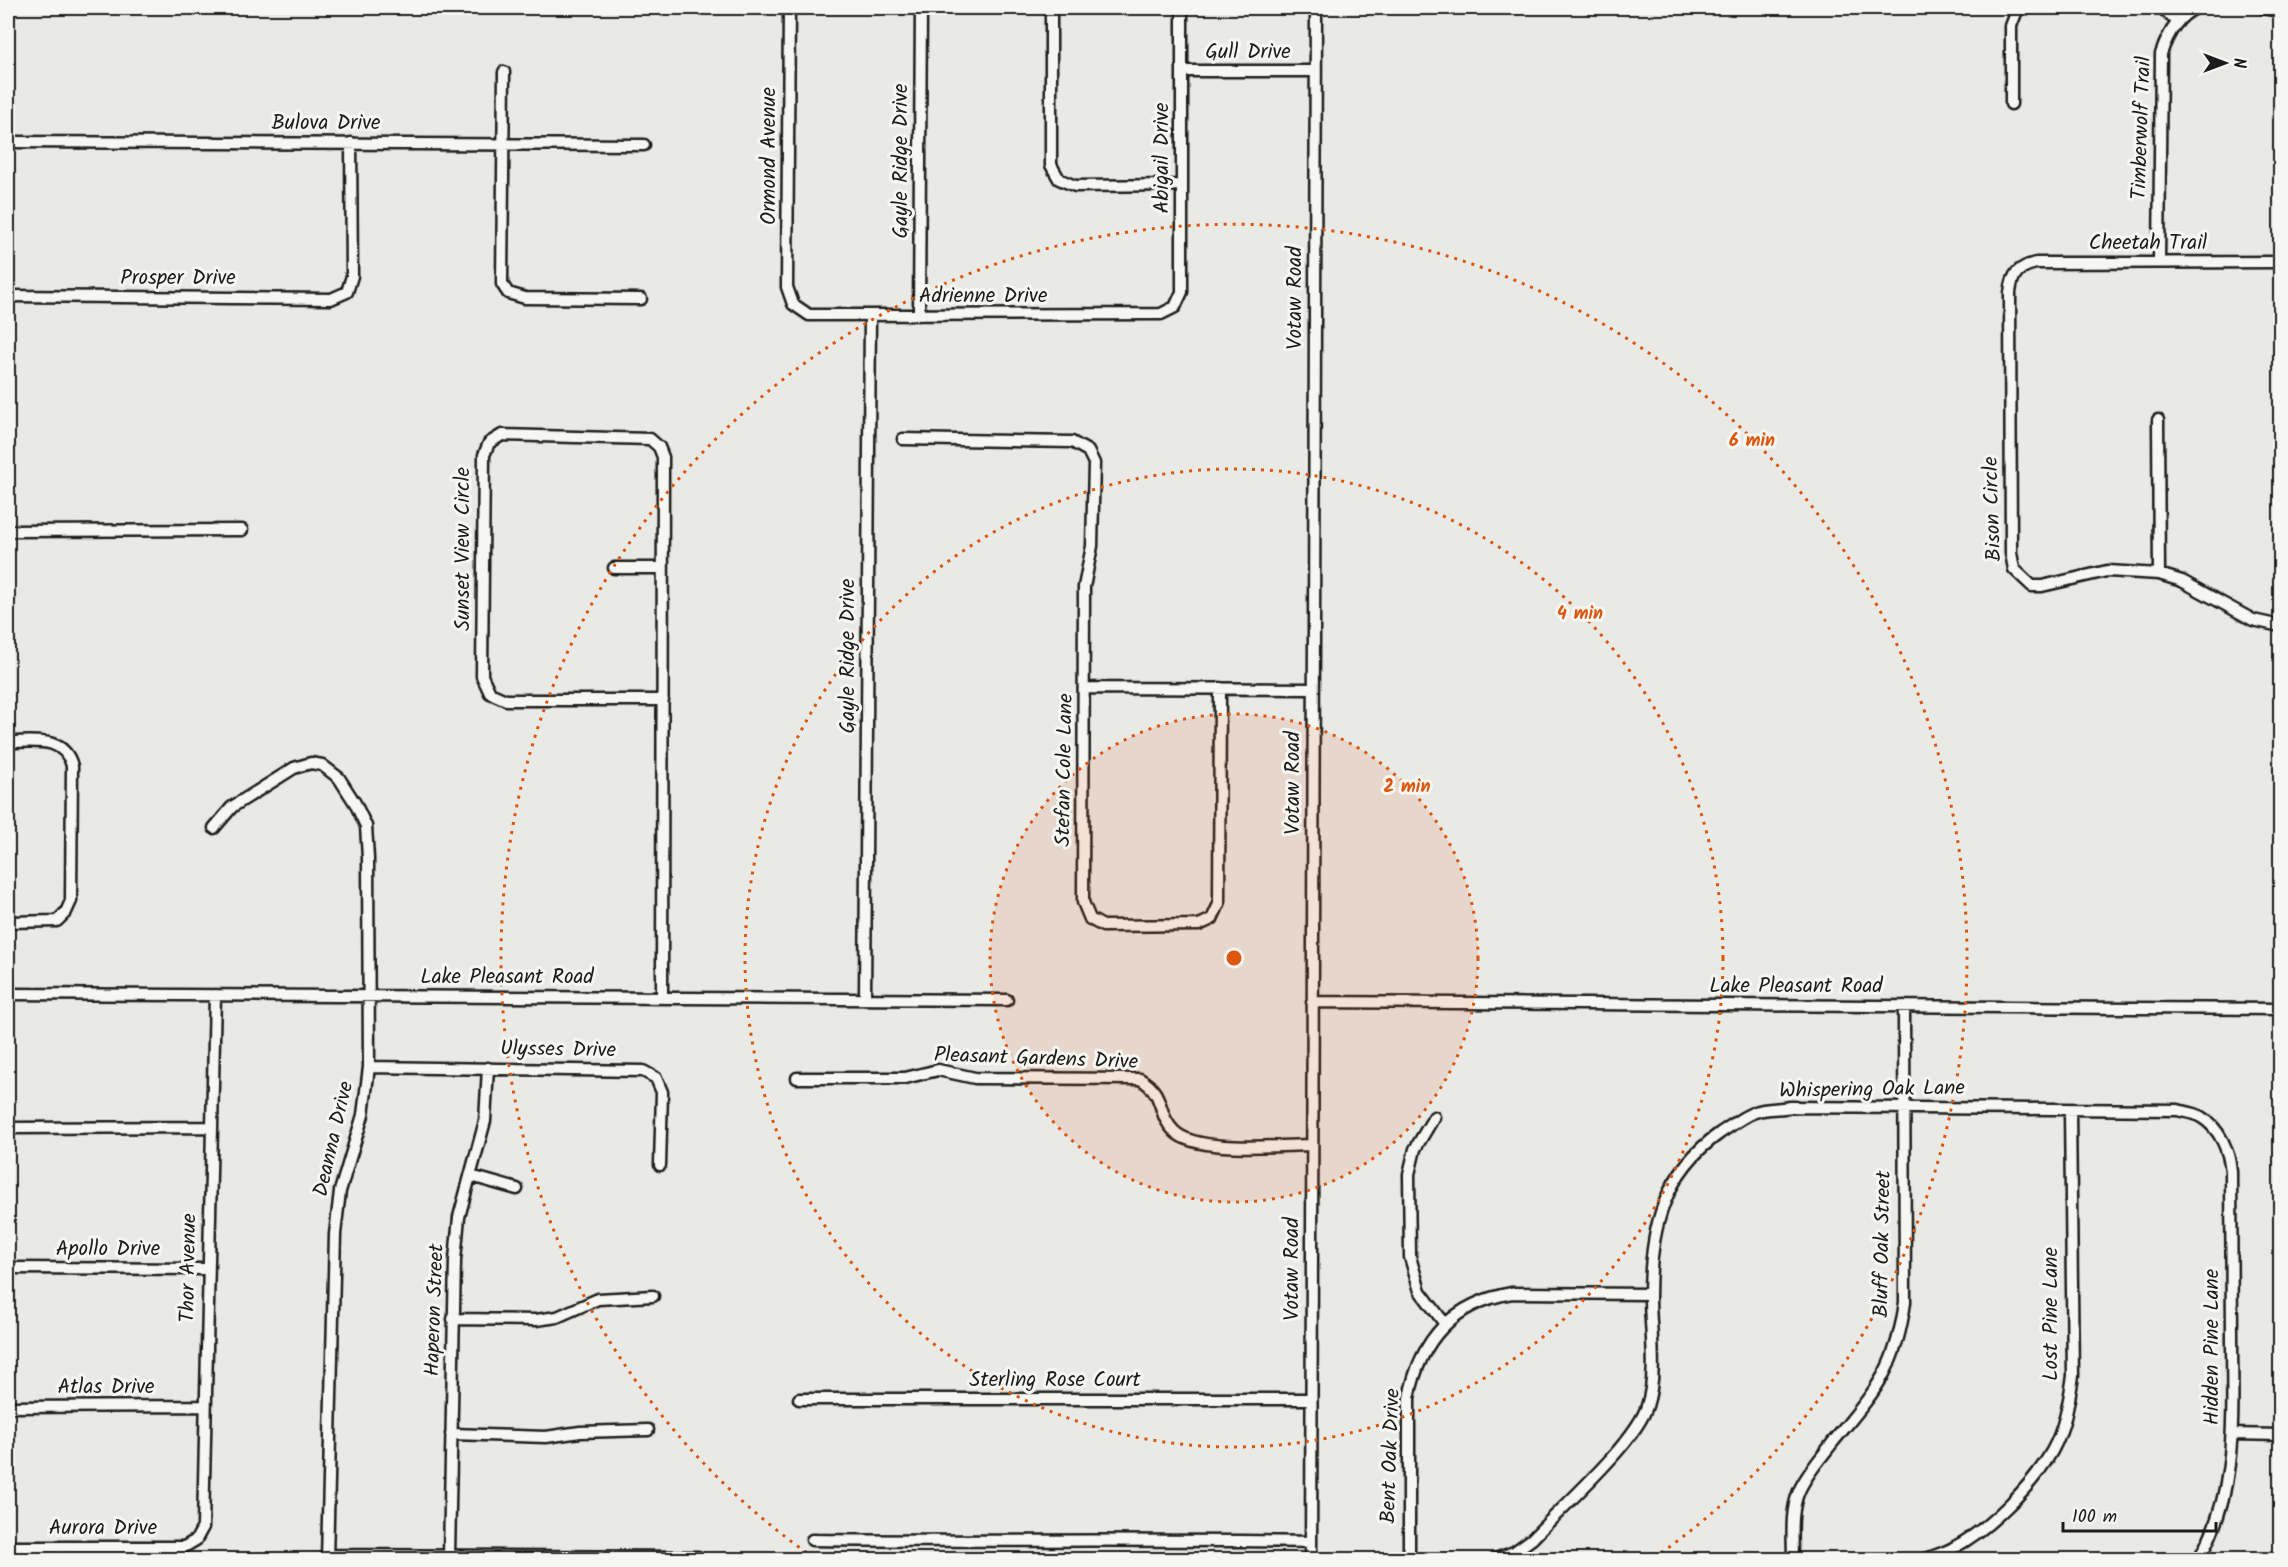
<svg xmlns="http://www.w3.org/2000/svg" width="2288" height="1567" font-family="Kalam,sans-serif">
<style>
.lines{fill:none;stroke-linecap:round;stroke-linejoin:round}
.minor-casing{stroke:#1c1c1c;stroke-width:15}
.minor{stroke:#f6f6f2;stroke-width:10}
.ring{fill:none;stroke:#de560d;stroke-width:3;stroke-dasharray:3 6}
.labels{text-anchor:middle;dominant-baseline:central;stroke-width:6;stroke-linejoin:round;paint-order:stroke}
.street-label{font-size:21px;fill:#1c1c1c;stroke:#f6f6f2}
.centre{fill:#de560d;stroke:#f6f6f2;stroke-width:3}
.ring-label{font-size:18px;text-anchor:middle;font-weight:bold;fill:#de560d;stroke:#f6f6f2;stroke-width:6;stroke-linejoin:round;paint-order:stroke}
</style>
<rect width="100%" height="100%" fill="#e9e9e5"/>
<filter id="ink" filterUnits="userSpaceOnUse"><feTurbulence type="fractalNoise" baseFrequency=".0167" numOctaves="2"/><feDisplacementMap in="SourceGraphic" scale="12" xChannelSelector="R" yChannelSelector="G"/><feConvolveMatrix kernelMatrix="1 2 1 2 8 2 1 2 1" color-interpolation-filters="sRGB"/></filter>
<g filter="url(#ink)">
<g class="lines">
<defs>
<path id="minor" d="M789 8 787 287 793 304 809 315 1161 314 1175 307 1182 292V8
M1051 8V165L1059 179 1075 186 1182 185
M2162 8 2178 22
M2263 8 2280 11
M1182 71H1315
M504 72 502 284 508 293 525 298 641 299
M2011 104V26L2018 8
M8 142 644 145
M2159 262 2161 54C2167 36 2177 16 2196 8
M2280 262 2036 263C2018 267 2012 274 2010 293L2011 553 2014 569 2032 586H2042L2107 571 2159 574 2182 581 2253 620 2280 626
M8 296 331 299 347 292 352 276 351 143
M919 315 921 8
M2158 420 2159 574
M903 439 1072 442 1088 451 1094 463 1092 546 1084 587 1083 902 1090 919 1103 926 1199 925 1212 919 1219 904 1220 688
M8 531 242 530
M614 568H663
M1085 688 1313 689
M8 742C33 742 64 735 72 766L71 901 66 912 57 921 8 922
M214 828 232 807 294 768 311 763 322 765 339 778 355 803 366 826 368 858 369 1067 363 1115 340 1191 335 1234 327 1560
M8 994 1007 1000
M662 997 663 457 659 447 650 439 502 435 489 443 484 455 482 676 490 693 506 700H663
M865 998 870 315
M1312 1002 2280 1009
M369 1067 643 1071 656 1078 662 1092 660 1165
M797 1078H905L938 1070 975 1078 1140 1079C1166 1094 1156 1113 1174 1131 1196 1154 1279 1145 1312 1145
M1434 1117 1415 1149 1409 1174 1410 1257 1420 1291 1445 1324
M8 1128 211 1127
M471 1176 517 1189
M8 1268 208 1269
M453 1319 536 1320 557 1317 598 1299 653 1296
M799 1399H1311
M8 1407 205 1406
M451 1434 546 1437 580 1432 648 1430
M2232 1434 2280 1435
M812 1540C978 1542 1144 1539 1311 1542
M8 1547H184L196 1540 203 1527 215 995
M328 1555 698 1557
M449 1556 455 1260 459 1217 485 1121 488 1068
M61 1560 62 1547
M1311 1560 1316 8
M1409 1560V1398C1420 1340 1453 1303 1512 1293L1650 1294
M1493 1560 1514 1552 1532 1539C1561 1508 1636 1442 1647 1406 1658 1372 1650 1331 1650 1297 1650 1230 1663 1173 1720 1133 1731 1126 1743 1116 1755 1112 1765 1108 1780 1109 1791 1107L2178 1110C2185 1112 2195 1113 2201 1117 2220 1128 2229 1151 2231 1171 2231 1226 2232 1281 2232 1336 2232 1411 2239 1493 2198 1560
M1793 1560C1793 1538 1790 1512 1799 1491 1807 1473 1821 1458 1833 1442 1875 1391 1896 1370 1905 1302L1904 1006
M1923 1560C1933 1556 1944 1553 1953 1548 1988 1530 2033 1485 2052 1451 2065 1428 2069 1401 2073 1376L2070 1110"/>
</defs>
<use href="#minor" class="minor-casing"/>
<use href="#minor" class="minor"/>
</g>
</g>
<circle cx="1234" cy="958" r="244" fill="#de560d" fill-opacity=".12"/>
<g class="ring">
<circle cx="1234" cy="958" r="244"/>
<circle cx="1234" cy="958" r="489"/>
<path d="M814 1558A733 733 0 1 1 1654 1558"/>
</g>
<g class="labels">
<g class="street-label">
<text x="1248" y="52">Gull Drive</text>
<text x="326" y="123">Bulova Drive</text>
<text transform="translate(2142 128) rotate(-88)">Timberwolf Trail</text>
<text transform="translate(769 156) rotate(-90)">Ormond Avenue</text>
<text transform="translate(1162 158) rotate(-90)">Abigail Drive</text>
<text transform="translate(901 161) rotate(-90)">Gayle Ridge Drive</text>
<text x="2148" y="243">Cheetah Trail</text>
<text x="178" y="278">Prosper Drive</text>
<text x="983" y="296">Adrienne Drive</text>
<text transform="translate(1295 298) rotate(-90)">Votaw Road</text>
<text transform="translate(1993 509) rotate(-92)">Bison Circle</text>
<text transform="translate(463 549) rotate(-90)">Sunset View Circle</text>
<text transform="translate(848 656) rotate(-90)">Gayle Ridge Drive</text>
<text transform="translate(1065 770) rotate(-89)">Stefan Cole Lane</text>
<text transform="translate(1293 783) rotate(-90)">Votaw Road</text>
<text x="507" y="977">Lake Pleasant Road</text>
<text x="1796" y="986">Lake Pleasant Road</text>
<text transform="translate(558 1050) rotate(1)">Ulysses Drive</text>
<text transform="translate(1036 1059) rotate(2)">Pleasant Gardens Drive</text>
<text transform="translate(1872 1090) rotate(-1)">Whispering Oak Lane</text>
<text transform="translate(334 1139) rotate(-77)">Deanna Drive</text>
<text transform="translate(1883 1244) rotate(-89)">Bluff Oak Street</text>
<text x="108" y="1249">Apollo Drive</text>
<text transform="translate(189 1268) rotate(-89)">Thor Avenue</text>
<text transform="translate(1292 1269) rotate(-90)">Votaw Road</text>
<text transform="translate(435 1310) rotate(-88)">Haperon Street</text>
<text transform="translate(2051 1314) rotate(-90)">Lost Pine Lane</text>
<text transform="translate(2212 1347) rotate(-90)">Hidden Pine Lane</text>
<text x="1055" y="1380">Sterling Rose Court</text>
<text x="106" y="1387">Atlas Drive</text>
<text transform="translate(1391 1456) rotate(-88)">Bent Oak Drive</text>
<text x="103" y="1528">Aurora Drive</text>
</g>
</g>
<circle cx="1234" cy="958" r="9" class="centre"/>
<g class="ring-label">
<text x="1752" y="446">6 min</text>
<text x="1580" y="619">4 min</text>
<text x="1407" y="792">2 min</text>
</g>
<rect width="2288" height="1567" fill="none" stroke="#f6f6f2" stroke-width="30"/>
<rect x="15" y="15" width="2258" height="1537" fill="none" stroke="#1c1c1c" stroke-width="2" filter="url(#ink)"/>
<g transform="translate(2225 63) rotate(90)" stroke="#f6f6f2" stroke-width="4.5" paint-order="stroke">
<path d="M0-4.5L10 22L0 15L-10 22Z" fill="#1c1c1c"/>
<text y="-9" font-size="16" font-weight="bold" text-anchor="middle" fill="#1c1c1c">N</text>
</g>
<path d="M2063 1522v9h153v-9" fill="none" stroke="#1c1c1c" stroke-width="3"/>
<text x="2072" y="1522" font-size="18" fill="#1c1c1c" stroke="#f6f6f2" stroke-width="4.5" paint-order="stroke">100 m</text>
</svg>
